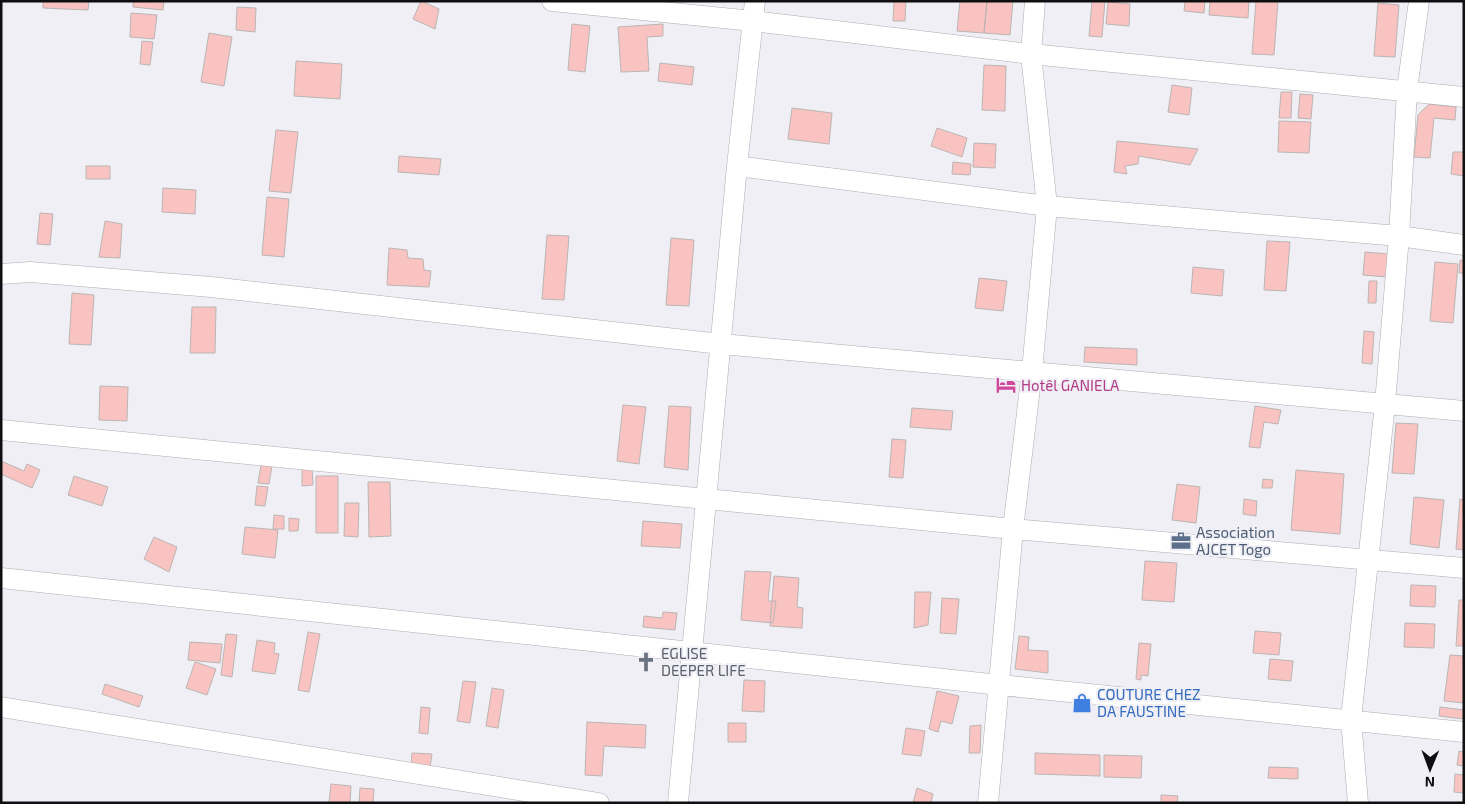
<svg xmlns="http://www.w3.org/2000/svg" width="1465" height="804" font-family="'Exo 2',sans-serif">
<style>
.building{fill:#f9c3c1;stroke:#bcb5b4}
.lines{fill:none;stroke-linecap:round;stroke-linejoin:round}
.minor-casing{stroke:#adadb3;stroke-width:21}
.minor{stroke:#fff;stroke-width:20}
.labels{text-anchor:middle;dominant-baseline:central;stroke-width:4;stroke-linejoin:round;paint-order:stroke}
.hotel-label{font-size:15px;fill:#b23c85;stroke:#efeff5;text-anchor:start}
.service-label{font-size:15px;fill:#4e5e75;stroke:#efeff5;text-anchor:start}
.worship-label{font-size:15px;fill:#5b616d;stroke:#efeff5;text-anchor:start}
.shop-label{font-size:15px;fill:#366cbe;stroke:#efeff5;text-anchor:start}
</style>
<rect width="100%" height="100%" fill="#efeff5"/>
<path class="building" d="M43 1H89L88 10 43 8Z
M133 1H164L163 10 133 7Z
M421 1 439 9 435 29 413 19Z
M894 1H906L905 21H893Z
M960 1H987L984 33 957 31Z
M987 1H1013L1010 35 984 33Z
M1092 1H1105L1102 37 1089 36Z
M1185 1H1205L1204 13 1184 11Z
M1210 1H1249L1248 18 1209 15Z
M1256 1H1278L1274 55 1252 54Z
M1108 2 1130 4 1129 26 1106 24Z
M1378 3 1399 5 1395 57 1374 56Z
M237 7 256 8 255 32 236 30Z
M131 13 157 15 154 39 130 37Z
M572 24 590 26 585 72 568 70Z
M663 24V36L647 37 649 71 621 72 618 27Z
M209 33 232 37 224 86 201 82Z
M142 41 153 42 150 65 140 64Z
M296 61 342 64 340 99 294 96Z
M660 63 694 67 692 85 658 81Z
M984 65 1006 66 1005 111 982 110Z
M1172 85 1192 88 1189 115 1168 112Z
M1281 92H1292L1291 118H1279Z
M1300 94 1313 95 1311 119 1298 118Z
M1429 104 1456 107 1455 120 1434 118 1430 158 1414 157 1418 115Z
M792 108 832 113 829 144 788 139Z
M1279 121 1311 122 1309 153 1278 152Z
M937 128 967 138 962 157 931 146Z
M276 130 298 132 291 193 269 191Z
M1117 141 1198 149 1190 165 1139 156 1138 164 1125 166 1127 174 1114 172Z
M974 143 996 144 995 168 973 167Z
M1453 152H1464V176L1451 174Z
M399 156 441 159 439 175 398 172Z
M953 162 971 164 970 175 952 174Z
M86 166H110V179H86Z
M163 188 196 190 195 214 162 212Z
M267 197 289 199 284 257 262 255Z
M40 213 53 214 50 245 37 244Z
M105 221 122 224 120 258 99 257Z
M547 235 569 236 564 300 542 299Z
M671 238 694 240 689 306 666 305Z
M1267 241 1290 242 1286 291 1264 290Z
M389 248 407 250 408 258 423 259 424 270 431 271 429 287 387 285Z
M1365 252 1389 254 1387 277 1363 275Z
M1460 260 1464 261V273H1459Z
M1435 262 1458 264 1453 323 1430 321Z
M1193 267 1224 270 1222 296 1191 293Z
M979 278 1007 281 1003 311 975 308Z
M1369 281H1377L1376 303H1368Z
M72 293 94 295 91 345 69 344Z
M192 307H216L215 353H190Z
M1364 331 1374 332 1372 364 1362 363Z
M1085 347 1137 349V365L1084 362Z
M100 386 128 387 127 421 99 420Z
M623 405 646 407 639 464 617 461Z
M669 406 691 407 688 470 664 467Z
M1255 406 1281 410 1278 424 1264 422 1260 448 1249 447Z
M912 408 953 411 951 430 910 427Z
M1396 423 1418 424 1414 474 1392 473Z
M892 439 906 440 903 478 889 477Z
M1 461 24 471 27 464 40 470 32 488 1 474Z
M261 465 272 466 269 484 258 483Z
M302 467H312L313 485 302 486Z
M1296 470 1344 474 1340 534 1291 530Z
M74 476 108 487 102 506 68 495Z
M316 476H338V533H316Z
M1263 479 1273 480 1272 488H1262Z
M368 482H390L391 536 369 537Z
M1177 484 1200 487 1196 523 1172 520Z
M257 486 268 487 265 506 255 505Z
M1414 497 1444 500 1439 548 1410 544Z
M1244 499 1257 501 1256 516 1243 514Z
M1460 499 1464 500V550L1456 549Z
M345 503H359L358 537 344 536Z
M274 515 284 516V529H273Z
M289 518 299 519 298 531H289Z
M643 521 682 524 680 548 641 546Z
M245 527 278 530 275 558 242 554Z
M154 537 177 547 169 572 144 559Z
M1145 561 1177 563 1174 602 1142 600Z
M745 571 771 572 768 601H776L773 623 741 620Z
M774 576 799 578 797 607 803 608 802 628 770 626Z
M1411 585 1436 586 1435 607 1410 606Z
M915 592H931L928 625 914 628Z
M942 598 959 599 956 634 940 633Z
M1459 600H1464V646H1456Z
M663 612 677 613 675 630 643 627 644 616 662 618Z
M1405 623 1435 624 1434 648 1404 647Z
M1255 631 1281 633 1279 655 1253 653Z
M308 632 320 634 309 692 298 690Z
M226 634 237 635 232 677 221 675Z
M1019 636 1029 637 1028 650 1048 651V673L1015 669Z
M257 640 275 643 274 653 279 654 275 674 252 671Z
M190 642 222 644 220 663 188 660Z
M1139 643 1151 644 1148 676 1141 675V680L1136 679Z
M1450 655 1464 656V703L1444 701Z
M1270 659 1293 661 1291 681 1268 679Z
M195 662 216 669 207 695 186 688Z
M744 680 765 681 764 712 742 711Z
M463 681 476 682 470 723 457 721Z
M105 684 143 696 139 707 102 694Z
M492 688 504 690 498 728 486 726Z
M937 691 959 696 952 724 941 721 938 732 929 729Z
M421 707 430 708 428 734 419 733Z
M1440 707 1464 710V719L1439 716Z
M587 722 646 725 645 748 604 746 602 776 585 775Z
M728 723H746V742H728Z
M981 725 980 753H969L970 726Z
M906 728 925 731 921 756 902 754Z
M1459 751 1464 752V766L1457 765Z
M412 753 432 754 430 767 411 765Z
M1035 753 1100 755V776L1035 774Z
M1104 755 1142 756 1141 778 1104 777Z
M1269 767 1298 768V779L1268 778Z
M1455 774 1464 775V793L1454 792Z
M331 784 351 786 350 803H329Z
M360 788 374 789 373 803H359Z
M917 788 933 794 931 803H913Z
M1161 795 1178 796 1177 803H1161Z"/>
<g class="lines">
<defs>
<path id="minor" d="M552 1 753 21 1031 54 1464 97
M737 166 1047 206 1399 236 1464 245
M1 274 30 272 211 287 721 344 1464 411
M1 430 1013 529 1464 568
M1 578 1000 685 1464 732
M1 707 599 803
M678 803 737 166 755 1
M988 803 1013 529 1032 371 1047 206 1031 54 1035 1
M1358 803 1351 719 1385 404 1399 236 1407 90 1419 1"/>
</defs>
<use href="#minor" class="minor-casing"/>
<use href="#minor" class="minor"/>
</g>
<defs>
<symbol id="hotel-bare" viewBox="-9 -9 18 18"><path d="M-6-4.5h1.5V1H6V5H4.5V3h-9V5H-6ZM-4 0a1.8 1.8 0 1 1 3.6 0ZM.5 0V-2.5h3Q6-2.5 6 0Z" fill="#d1479c" stroke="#efeff5" stroke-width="2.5" paint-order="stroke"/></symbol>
<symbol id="office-bare" viewBox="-9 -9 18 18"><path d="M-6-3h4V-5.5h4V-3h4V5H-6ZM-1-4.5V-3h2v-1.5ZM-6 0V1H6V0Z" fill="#5c6f8a" stroke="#efeff5" stroke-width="2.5" paint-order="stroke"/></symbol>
<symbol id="church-bare" viewBox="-9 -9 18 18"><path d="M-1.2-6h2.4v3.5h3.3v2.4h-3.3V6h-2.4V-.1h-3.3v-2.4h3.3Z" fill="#6b7280" stroke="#efeff5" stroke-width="2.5" paint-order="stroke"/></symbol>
<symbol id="shop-bare" viewBox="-9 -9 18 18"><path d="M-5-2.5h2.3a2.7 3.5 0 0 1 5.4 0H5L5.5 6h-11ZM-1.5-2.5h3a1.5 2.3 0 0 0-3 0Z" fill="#3f7fe0" stroke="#efeff5" stroke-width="2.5" paint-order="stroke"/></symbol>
</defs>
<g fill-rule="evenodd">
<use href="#hotel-bare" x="992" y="371" width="28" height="28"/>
<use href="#office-bare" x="1167" y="527" width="28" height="28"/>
<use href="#church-bare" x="632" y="648" width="28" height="28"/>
<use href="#shop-bare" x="1068" y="689" width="28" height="28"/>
</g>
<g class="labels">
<g class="hotel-label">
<text x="1021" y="385">Hotêl GANIELA</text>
</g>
<g class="service-label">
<text x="1196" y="532">Association<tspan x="1196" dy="17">AJCET Togo</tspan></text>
</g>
<g class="worship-label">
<text x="661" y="653">EGLISE<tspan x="661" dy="17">DEEPER LIFE</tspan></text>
</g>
<g class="shop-label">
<text x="1097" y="694">COUTURE CHEZ<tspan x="1097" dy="17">DA FAUSTINE</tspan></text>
</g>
</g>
<rect width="1465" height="804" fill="none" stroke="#0f0f11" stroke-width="5"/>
<g transform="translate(1430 769) rotate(181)" stroke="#efeff5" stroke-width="4" paint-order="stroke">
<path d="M0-4L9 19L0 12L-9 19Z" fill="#0f0f11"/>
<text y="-8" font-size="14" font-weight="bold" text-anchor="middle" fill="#0f0f11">N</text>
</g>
</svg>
